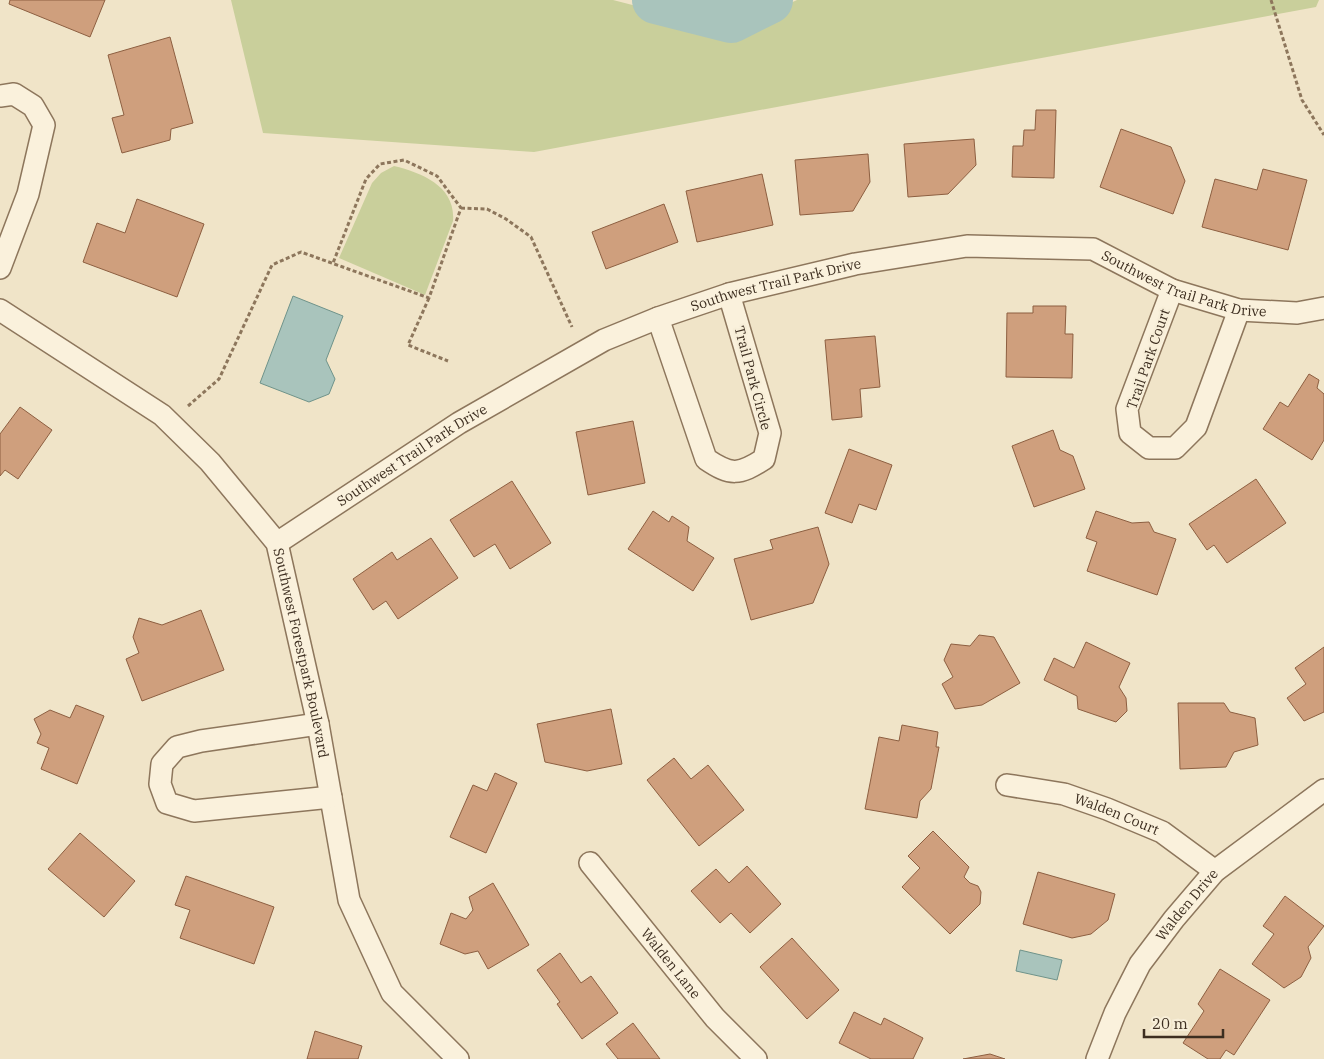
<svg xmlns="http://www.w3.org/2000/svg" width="1324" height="1059" font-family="'IBM Plex Serif',serif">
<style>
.green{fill:#c9cf9b}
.water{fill:#a9c4bc;stroke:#6f938a}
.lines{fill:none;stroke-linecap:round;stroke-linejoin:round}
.river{stroke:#a9c4bc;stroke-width:48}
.building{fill:#cf9f7d;stroke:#8d5f41}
.minor-casing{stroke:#8d765c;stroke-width:24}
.path{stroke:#8d765c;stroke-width:3;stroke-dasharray:4 2.5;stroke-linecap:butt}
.minor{stroke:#faf1dc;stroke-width:21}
.labels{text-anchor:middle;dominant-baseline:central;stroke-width:4.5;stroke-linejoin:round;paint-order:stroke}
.street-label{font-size:14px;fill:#3d2e20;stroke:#f7eed8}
</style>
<rect width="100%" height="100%" fill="#f0e4c8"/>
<path class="green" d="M231 0H613L718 27 746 24 797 0H1319L1316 7 534 152 263 133Z
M656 0H769L731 19Z
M394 166C423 173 456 187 453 221L425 295 339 258 372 183 381 173Z"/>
<path class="water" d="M293 296 343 316 326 360 335 379 329 394 309 402 260 383Z
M1020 950 1062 960 1057 980 1016 971Z"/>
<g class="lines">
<path class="river" d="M656 0 731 19 769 0"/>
</g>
<path class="building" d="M10 0H105L90 37 9 4Z
M170 37 193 123 171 129 170 140 122 153 112 118 124 115 108 55Z
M1036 110H1056L1054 178 1012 177 1013 146H1023L1024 130H1035Z
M1121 129 1171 147 1185 181 1173 214 1100 187Z
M974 139 976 165 948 194 908 197 904 144Z
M868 154 870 182 853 211 800 215 795 160Z
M1263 169 1307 180 1288 250 1202 227 1215 179 1257 190Z
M762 174 773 225 697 242 686 191Z
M137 199 204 224 177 297 83 262 97 223 125 233Z
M664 204 678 242 606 269 592 232Z
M1033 306H1066L1065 334H1073L1072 378 1006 377 1007 313H1033Z
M875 336 880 387 860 389 862 417 832 420 825 340Z
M1309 374 1319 380 1317 388 1324 394V440L1312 460 1263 429 1280 402 1288 407Z
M20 407 52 430 18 479 5 470 0 476V434Z
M633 421 645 483 588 495 576 432Z
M1053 430 1060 450 1073 456 1085 489 1034 507 1012 446Z
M849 449 892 465 876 510 859 504 852 523 825 513Z
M1256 479 1286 523 1227 563 1214 545 1207 550 1189 524Z
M512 481 551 543 510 569 495 544 474 557 450 520Z
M653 511 669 522 672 516 689 527 687 541 714 558 693 591 628 549Z
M1096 511 1132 523 1149 522 1154 532 1176 539 1157 595 1087 571 1097 542 1086 538Z
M818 527 829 564 813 603 751 620 734 559 773 549 770 540Z
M431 538 458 578 398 619 386 601 373 610 353 579 392 552 397 560Z
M201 610 224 670 142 701 126 659 139 653 133 637 139 618 162 625Z
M979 635 994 637 1020 683 982 705 955 709 942 684 953 677 944 660 951 644 970 646Z
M1086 642 1130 663 1119 687 1126 698 1127 711 1116 722 1078 709 1077 696 1044 680 1054 658 1074 668Z
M1324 647V712L1304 721 1287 698 1306 684 1295 668Z
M1178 703H1224L1230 712 1255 718 1258 745 1234 752 1226 767 1180 769Z
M76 705 104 716 77 784 41 769 49 748 37 743 41 734 34 719 50 710 70 718Z
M611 709 622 764 587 771 545 762 537 724Z
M902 725 938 732 936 747H939L931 789 920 801 917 818 865 809 879 737 899 741Z
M674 758 691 779 708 765 744 810 699 846 647 780Z
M495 773 517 783 486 853 450 837 473 785 487 791Z
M933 831 969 867 964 877 970 883 978 886 981 892 980 904 950 934 902 887 920 868 908 856Z
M80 833 135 881 104 917 48 869Z
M747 866 781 904 750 933 731 913 720 923 691 891 716 869 729 883Z
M1038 872 1115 894 1108 920 1091 934 1072 938 1023 924Z
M186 876 274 907 254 964 180 938 190 910 175 905Z
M493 883 529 945 488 969 478 951 465 954 440 944 451 913 466 919 473 910 469 897Z
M1285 896 1324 926 1308 947 1311 958 1301 977 1284 988 1252 964 1274 934 1263 926Z
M792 938 839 990 807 1019 760 967Z
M560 953 581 983 591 976 618 1013 582 1039 557 1004 560 1002 537 970Z
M1220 969 1270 1000 1234 1055 1226 1050 1220 1059H1208L1183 1043 1204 1011 1198 1004Z
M854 1012 881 1025 884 1018 923 1038 913 1059H871L839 1043Z
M633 1023 660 1059H618L606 1044Z
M315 1031 362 1046 358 1059H307Z
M990 1054 1005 1059H963Z"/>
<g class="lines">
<defs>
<g id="minor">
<path d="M0 96 14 94 33 106 44 125 28 194 0 268"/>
<path d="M1172 290 1127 409 1130 433 1149 448H1175L1196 427 1239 310"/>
<path id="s1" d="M0 310 162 415 210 462 277 543 318 724 349 900 392 993 458 1059"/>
<path d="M658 318 706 459C731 476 739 475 764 459L770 433 729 294"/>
<path id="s2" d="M277 543 459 423 604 340 658 318 729 294 855 264 967 246 1093 249 1172 290 1239 310 1297 313 1324 308"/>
<path d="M318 724 201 741 177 747 162 764 160 784 167 803 194 811 331 797"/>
<path id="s3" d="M1007 785 1064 794 1107 809 1162 832 1215 871"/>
<path id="s4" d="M590 863 715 1018 756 1059"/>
<path id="s5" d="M1097 1059 1115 1013 1140 964 1174 919 1215 871 1324 790"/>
</g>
</defs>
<use href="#minor" class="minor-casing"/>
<path class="path" d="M1271 0 1302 100 1324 135
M461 208 487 209 506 219 531 237 572 327
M429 298 408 345 448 361
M188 406 219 379 272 265 301 252 429 298 461 208 437 176 404 160 380 164 366 179 333 263"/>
<use href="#minor" class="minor"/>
</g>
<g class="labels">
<g class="street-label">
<text stroke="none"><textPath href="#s2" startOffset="986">Southwest Trail Park Drive</textPath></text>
<text stroke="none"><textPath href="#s2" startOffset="566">Southwest Trail Park Drive</textPath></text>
<text transform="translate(1148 359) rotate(-71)">Trail Park Court</text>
<text transform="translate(753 378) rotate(75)">Trail Park Circle</text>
<text stroke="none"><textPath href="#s2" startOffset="161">Southwest Trail Park Drive</textPath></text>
<text stroke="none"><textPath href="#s1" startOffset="478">Southwest Forestpark Boulevard</textPath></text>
<text stroke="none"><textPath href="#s3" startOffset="114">Walden Court</textPath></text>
<text stroke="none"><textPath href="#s5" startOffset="180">Walden Drive</textPath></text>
<text stroke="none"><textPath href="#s4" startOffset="129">Walden Lane</textPath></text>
</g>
</g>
<path d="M1144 1029v8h79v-8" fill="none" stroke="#3d2e20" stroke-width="2.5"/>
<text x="1152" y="1029" font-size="15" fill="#3d2e20" stroke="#f7eed8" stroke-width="4" paint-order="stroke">20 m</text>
</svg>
